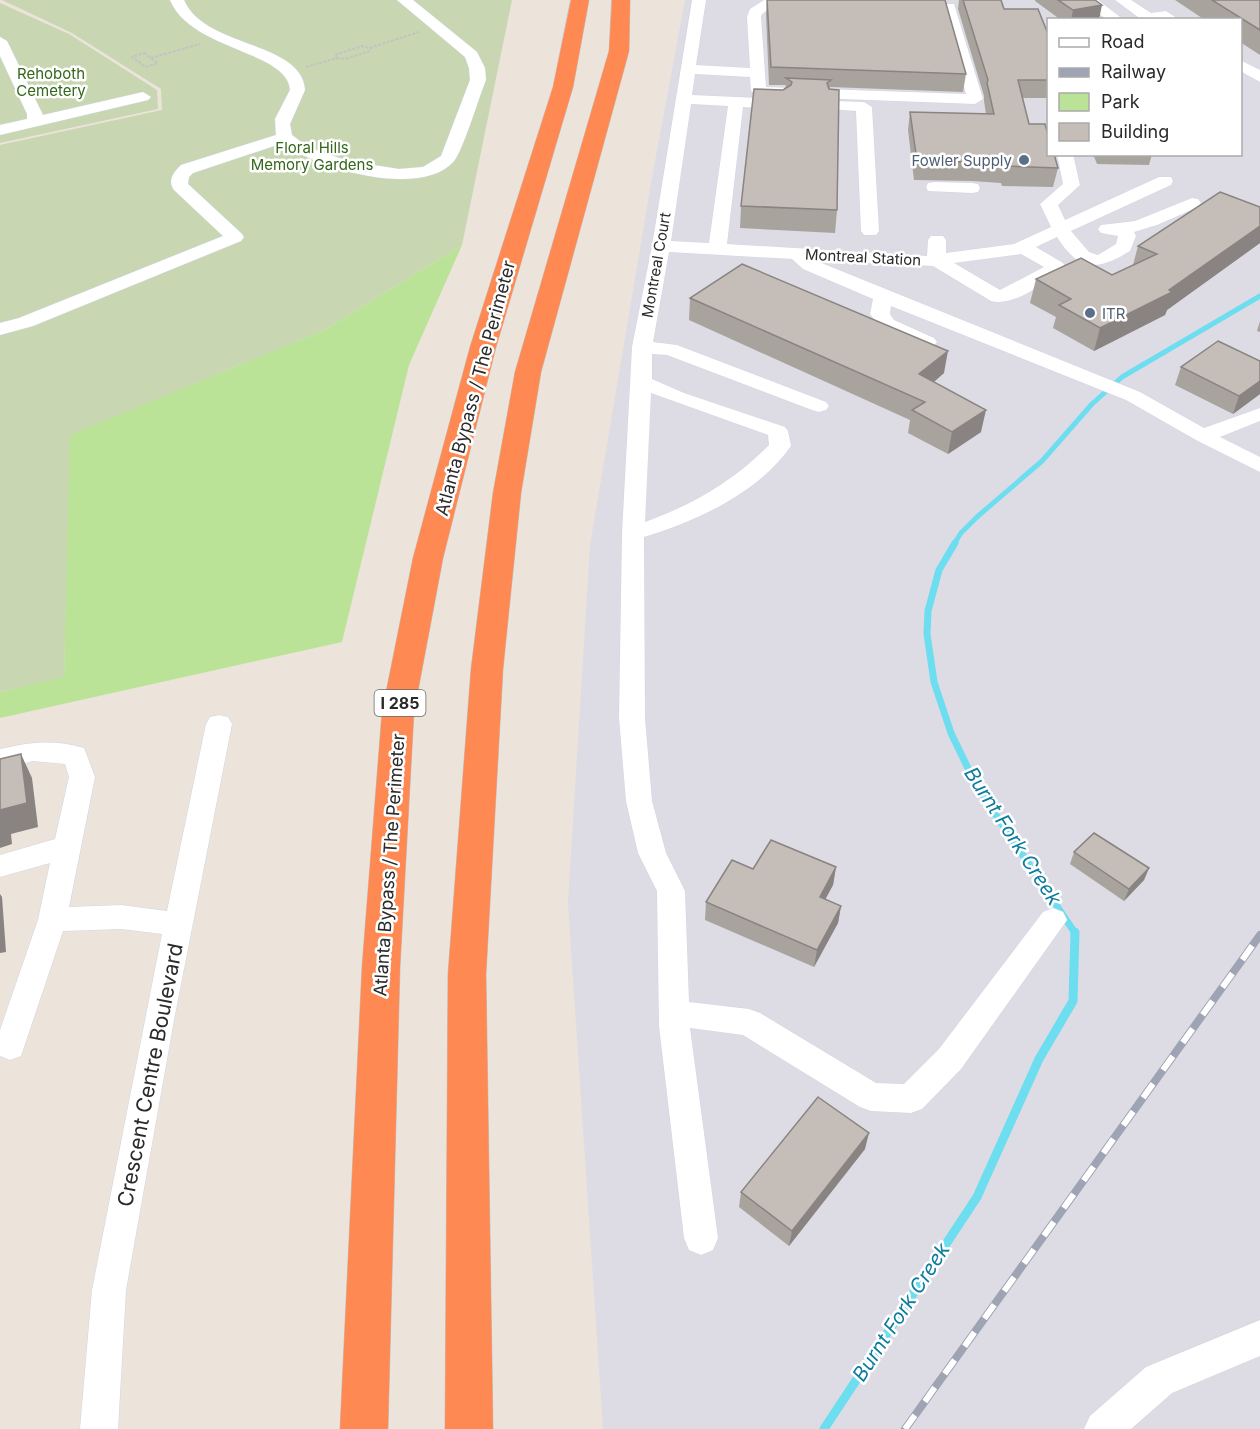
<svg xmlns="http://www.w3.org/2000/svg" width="1260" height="1429" font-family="Inter,sans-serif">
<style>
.industrial{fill:#dddce4;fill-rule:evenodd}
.green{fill:#bbe397}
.cemetery{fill:#c8d6b2}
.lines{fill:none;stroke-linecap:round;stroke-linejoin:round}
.stream-far2{stroke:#6dddf0;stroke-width:5}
.stream-far1{stroke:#6dddf0;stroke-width:7}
.stream{stroke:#6dddf0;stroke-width:9}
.minor-casing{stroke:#d1d6e3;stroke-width:1}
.highway-casing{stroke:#c3c3c3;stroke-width:1}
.path{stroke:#c3c3c3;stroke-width:2;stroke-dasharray:3 1.5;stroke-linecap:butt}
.minor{fill:#fff;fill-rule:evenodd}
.highway{fill:#ff8953;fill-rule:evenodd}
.rail-casing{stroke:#9ea4b4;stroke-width:8}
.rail{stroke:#fff;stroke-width:6;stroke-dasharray:17;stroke-linecap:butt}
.wall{fill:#a9a39e}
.shaded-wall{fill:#898481}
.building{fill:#c4bdb8;stroke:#898481;stroke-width:1.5}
.service-dot{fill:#5c6f8a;stroke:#fff;stroke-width:2}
.labels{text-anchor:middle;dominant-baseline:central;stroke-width:5;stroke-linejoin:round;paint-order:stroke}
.far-park-label{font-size:15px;fill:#336719;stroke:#fff}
.far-service-label{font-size:15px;fill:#4e5e75;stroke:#fff;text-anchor:end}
.far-street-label{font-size:15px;fill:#2a2a2a;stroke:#fff}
.shield{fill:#fff;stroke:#6a6a6a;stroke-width:1.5}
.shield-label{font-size:16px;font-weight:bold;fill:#2a2a2a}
.street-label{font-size:18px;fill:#2a2a2a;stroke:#fff}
.water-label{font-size:20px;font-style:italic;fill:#0c7c9c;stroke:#fff}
.near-street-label{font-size:21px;fill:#2a2a2a;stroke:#fff}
</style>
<rect width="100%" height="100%" fill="#ece3db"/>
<path class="industrial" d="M685 0H1260V1429H603L568 903 590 545 653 172ZM1048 20H1240V154H1048Z"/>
<path class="green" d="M462 245 409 365 342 642 0 718V692L64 676 69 435 324 330Z"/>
<path class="cemetery" d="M2 0H512L462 245 324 330 70 435 64 677 0 692V145L162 110 161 89 72 33Z
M0 3 69 34 157 90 158 109 0 143Z"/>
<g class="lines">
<path class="stream-far2" d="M954 544 961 533 977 517 1042 461 1092 404 1122 377 1260 296"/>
<path class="stream-far1" d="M955 543 939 570 928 611 927 634 934 682 951 733 977 787 1075 933"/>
<path class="stream" d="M824 1429 977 1197 1039 1059 1073 1001 1075 932"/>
<defs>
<path id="minor" d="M170 0H184C204 48 302 41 305 90L290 124 292 135 308 147 348 161 399 169 423 167 441 156 470 80 469 68 465 57 397 0H413L477 52 485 68 486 80C479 97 463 150 454 161 422 199 316 169 283 143L193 173 189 177 188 184 241 233 244 237 241 241 33 326 0 335V323L19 318 223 236 174 190C167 180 174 172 181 165L276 135 275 119 290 90C288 51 190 50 170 0Z
M692 0H706L696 65 750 68 747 17 750 9 764 0 878 5 954 4 983 99 975 104 759 96 751 91 750 77 695 74 692 95 780 99 788 104 780 109 743 107 727 244 927 256 928 240 931 236H943L946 240V253L1014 244 1051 227 1040 204 1063 184 1057 154H1073L1080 185 1058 205 1065 220 1159 177H1171L1173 181 1171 185 1071 231 1089 252 1098 255 1116 244 1118 236 1101 233 1098 229 1101 225 1135 221 1192 198 1198 199 1201 203 1198 207 1157 225 1134 232 1136 236 1130 251C1098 271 1079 272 1057 237L1036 247 1063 263 1066 267 1063 271C1044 282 1015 307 991 301L933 266 814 260 1140 392 1204 428 1260 408V421L1220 437 1260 457V472L1196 440 1126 400 891 306 890 314 894 320 934 338 937 342 934 346 927 348 880 328 870 314 873 299 803 269 792 259 669 252 653 342 677 345 826 402 829 406 826 410 819 412 812 410 667 355 652 354V379L684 393 785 427 788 431 791 446C758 493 697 521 644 537L645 718 652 801 666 853 685 891 689 1002 749 1009 760 1013 876 1083 904 1084 939 1049 1043 912 1053 908 1063 912 1067 920 961 1069 922 1109 911 1113 871 1111 860 1107 743 1035 690 1028 718 1238 713 1250 701 1255 689 1250 684 1238 659 1026 657 891 638 853 626 801 619 718 622 533 632 347 652 246ZM772 7 878 13 943 11 966 94 766 87 761 17 762 14ZM691 104 728 106 709 243 671 241ZM1021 254 1044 267 1000 290 954 263ZM651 393 768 435 769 445C734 481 692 505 645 522Z
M1082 0H1098L1124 20H1107Z
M1115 0H1131L1151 13 1166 11 1180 20H1142Z
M0 37 7 41 43 115 143 92 151 97 148 100 0 135V125L27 119V114L0 56Z
M1240 60 1260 70V82L1240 71Z
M835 101 864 102 872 107 879 231 876 235H864L861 231 856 111 829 109 827 106 829 103Z
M934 182 972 183 978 184 980 188 978 192 972 193 928 191 926 187 928 183Z
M219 715 228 717 232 724 174 1020 126 1290 118 1429H80L92 1290 162 934 121 929 63 931 21 1056 10 1060 0 1056V1030L38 920 50 863 0 877V855L55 839 69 777 65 764 33 761 0 769V749C30 742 54 739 84 748L95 777 69 907 121 905 167 911 206 724 210 717Z
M1260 1320V1356L1172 1393 1131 1429H1084L1090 1416 1146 1367Z"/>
<path id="highway" d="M571 0H589L573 87 496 347 443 558 414 712 400 967 388 1429H340L362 967 382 712 413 558 470 347 553 87Z
M612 0H630L629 51 541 372 521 493 503 669 486 974 493 1429H445L448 974 471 669 493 493 515 372 609 51Z"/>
</defs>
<use href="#minor" class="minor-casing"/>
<use href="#highway" class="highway-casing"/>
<path class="path" d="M144 53 158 63 146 67 132 57Z
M151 58 200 44
M337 58 345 59 370 51 371 48
M306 67 337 58 335 56 337 54 362 46 369 48 419 32"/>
<use href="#minor" class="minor"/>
<use href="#highway" class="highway"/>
<defs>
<path id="rail" d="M905 1429 1260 935"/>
</defs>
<use href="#rail" class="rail-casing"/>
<use href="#rail" class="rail"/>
</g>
<path class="wall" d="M767 0 966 74 963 92 830 87 837 210 835 233 740 228 741 206 783 90 785 88 786 85H769L766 14Z
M959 0H1001L1004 9 1048 34V98H1022L1029 124 1058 168 1053 187 1002 186 1001 183 972 181 914 180 908 130 910 112 986 114 984 101V96L958 9Z
M1035 0H1095L1099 20H1061L1035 1Z
M1175 0H1260V55L1240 42V20H1205Z
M1093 154H1152L1149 165 1097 164Z
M1260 207V243L1167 310 1165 315 1094 351 1053 328 1056 317 1030 303 1036 279 1112 275 1133 265 1138 246Z
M690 298 944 373 934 382 981 432 948 454 908 433 910 420 689 320Z
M1260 321V332L1257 331Z
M1260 361V394L1233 414 1175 385 1181 367Z
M1074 852 1149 868 1144 880 1124 901 1070 864Z
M836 867 833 885 825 899 841 906 838 923 814 967 705 920 706 902Z
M865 1149 789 1246 739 1207 741 1192Z"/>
<path class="shaded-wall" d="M1102 5 1099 20H1071L1073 10Z
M1260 226V243L1167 310 1165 315 1094 351 1100 328 1169 290Z
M948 351 944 373 916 397 919 374Z
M1260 381V394L1233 414 1239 396Z
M986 410 981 432 948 454 952 432Z
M21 754 32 778 38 827 11 834 12 844 0 848V810Z
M836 867 833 885 817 915 820 897Z
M1149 868 1144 880 1124 901 1129 889Z
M0 894 2 897 6 952 0 953Z
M841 906 838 923 814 967 817 950Z
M869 1133 865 1149 789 1246 792 1231Z"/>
<path class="building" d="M767 0H945L966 74 771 67Z
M963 0H1001L1004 9H1038L1048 34V80H1018L1029 124H1045L1048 135V154H1054L1058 168 1006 166 1005 164 975 162 917 161 910 112 994 114 987 83 988 80Z
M1058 0H1095L1102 5 1073 10Z
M1212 0H1260V30Z
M786 78 831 80 827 83 829 89 839 90 837 210 741 206 754 89 783 90 791 85 792 82Z
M1220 192 1260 207V226L1169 290 1172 292 1100 328 1059 305 1071 299 1036 279 1081 258 1112 275 1157 254 1138 246Z
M742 264 948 351 919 374 986 410 952 432 912 410 925 402 690 298Z
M1218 341 1260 361V381L1239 396 1181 367Z
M21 754 27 803 0 810V759Z
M1094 833 1149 868 1129 889 1074 852Z
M771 840 836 867 820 897 841 906 817 950 706 902 732 860 753 869Z
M818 1097 869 1133 792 1231 741 1192Z"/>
<g class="service-dot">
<circle cx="1024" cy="160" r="6"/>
<circle cx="1090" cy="313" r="6"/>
</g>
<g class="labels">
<g class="far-park-label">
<text x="51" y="73">Rehoboth<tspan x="51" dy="17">Cemetery</tspan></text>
<text x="312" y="147">Floral Hills<tspan x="312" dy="17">Memory Gardens</tspan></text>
</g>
<g class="far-service-label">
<text x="1012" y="160">Fowler Supply</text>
<text x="1102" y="313" text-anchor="start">ITR</text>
</g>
<g class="far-street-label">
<text transform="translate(863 257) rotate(3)">Montreal Station</text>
<text transform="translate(656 265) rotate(-80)">Montreal Court</text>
</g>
<rect class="shield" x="374.5" y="690" width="51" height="26" rx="4.5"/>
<g class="shield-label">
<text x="400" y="703">I 285</text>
</g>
<g class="street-label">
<text transform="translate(475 388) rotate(-75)">Atlanta Bypass / The Perimeter</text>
<text transform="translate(389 865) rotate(-86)">Atlanta Bypass / The Perimeter</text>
</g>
<g class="water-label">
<text transform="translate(1013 836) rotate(57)">Burnt Fork Creek</text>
<text transform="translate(901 1312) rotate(-57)">Burnt Fork Creek</text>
</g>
<g class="near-street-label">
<text transform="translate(150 1075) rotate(-79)">Crescent Centre Boulevard</text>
</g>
</g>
<rect x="1047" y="18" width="195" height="138" fill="#ffffff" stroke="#aaaaaa" stroke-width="1.5"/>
<rect x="1059" y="38" width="30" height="9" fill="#ffffff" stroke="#aaaaaa" stroke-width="1.5"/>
<text x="1101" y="48" font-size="18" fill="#2a2a2a">Road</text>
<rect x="1059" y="68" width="30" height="9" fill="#9ea4b4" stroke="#aaaaaa" stroke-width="1.5"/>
<text x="1101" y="78" font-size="18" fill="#2a2a2a">Railway</text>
<rect x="1059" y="93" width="30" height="18" fill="#bbe397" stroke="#aaaaaa" stroke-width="1.5"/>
<text x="1101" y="108" font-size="18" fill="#2a2a2a">Park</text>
<rect x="1059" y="123" width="30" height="18" fill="#c4bdb8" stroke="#aaaaaa" stroke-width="1.5"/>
<text x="1101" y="138" font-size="18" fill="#2a2a2a">Building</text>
</svg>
